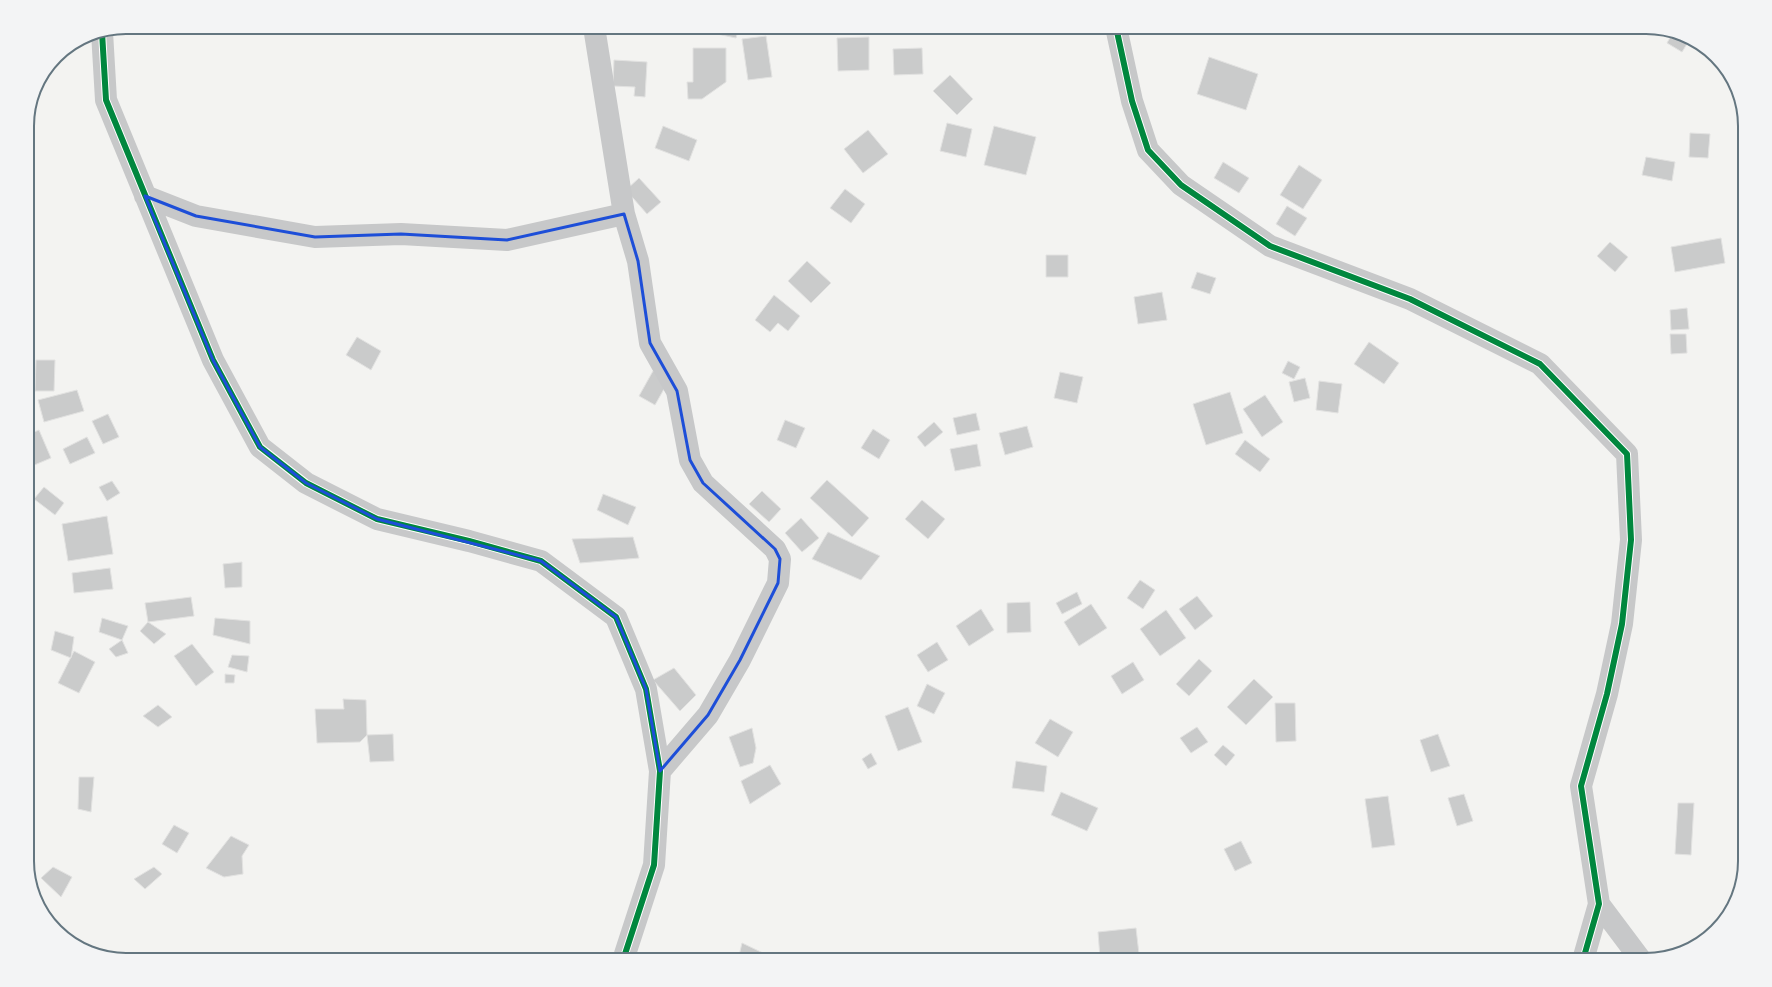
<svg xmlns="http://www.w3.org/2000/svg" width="1772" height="987" font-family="'Golos Text',sans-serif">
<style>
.building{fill:#cacbcb;stroke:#e2e2e1}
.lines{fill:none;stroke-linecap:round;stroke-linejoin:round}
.minor{stroke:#c7c8c9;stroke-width:22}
.cycleway-casing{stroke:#fff;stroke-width:8}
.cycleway{stroke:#00873e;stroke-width:6}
.marked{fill:none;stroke:#1d4ed8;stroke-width:3;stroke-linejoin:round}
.rim{fill:none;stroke:#647680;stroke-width:2}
</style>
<rect width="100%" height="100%" fill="#f3f3f1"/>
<path class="building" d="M699 27H739L736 38 698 30Z
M888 27H911L912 30 889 31Z
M1672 34 1690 39 1682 52 1667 43Z
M766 36 772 77 748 80 742 39Z
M869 37V70L838 71 837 38Z
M693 48H726V82L702 99H688L687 82H693Z
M922 48 923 74 894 75 893 49Z
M1209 57 1258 74 1246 110 1197 94Z
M614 60 647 62 645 97 634 96 635 87 613 86Z
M950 75 973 99 957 115 933 91Z
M947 123 972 129 966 157 940 151Z
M663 126 697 140 689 161 655 148Z
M994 126 1036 137 1026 175 984 165Z
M868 130 888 154 863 173 844 149Z
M1690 133 1710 134 1708 158 1689 157Z
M1646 157 1675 162 1672 181 1642 175Z
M1223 162 1249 178 1239 193 1214 178Z
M1299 165 1322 180 1303 209 1280 195Z
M639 178 661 202 647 214 626 190Z
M845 189 865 204 851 223 830 208Z
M1287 206 1307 218 1295 236 1276 224Z
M1721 238 1725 263 1675 272 1671 247Z
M1610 242 1628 257 1615 272 1597 256Z
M1046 255H1068V277H1046Z
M807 261 831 283 811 303 788 281Z
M1197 272 1216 278 1210 294 1191 288Z
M1162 292 1167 320 1138 324 1134 297Z
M774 295 800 316 788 331 778 323 770 332 755 320Z
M1687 308 1689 329 1671 330 1670 310Z
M1670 334H1686L1687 353 1671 354Z
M357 337 381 351 371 370 346 355Z
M1369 342 1399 363 1384 384 1354 364Z
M36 360H55L54 391H35Z
M1288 361 1300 367 1294 379 1282 373Z
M653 371 669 380 655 405 639 396Z
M1060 372 1083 377 1077 403 1054 398Z
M1305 378 1310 398 1294 402 1289 382Z
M1319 381 1342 384 1338 413 1316 410Z
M77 390 84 411 44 422 38 400Z
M1230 392 1243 433 1206 445 1193 404Z
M1265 395 1283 422 1262 437 1243 409Z
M976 413 980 430 957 435 953 418Z
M108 414 119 437 103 444 92 421Z
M785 420 805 428 796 448 777 440Z
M934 422 943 432 925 447 917 437Z
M1027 426 1033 447 1005 455 999 433Z
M873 429 890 440 879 459 861 448Z
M39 430 51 458 32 466 27 454V435Z
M87 437 95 453 70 464 63 449Z
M1245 440 1270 459 1260 472 1235 454Z
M977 444 981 466 955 471 950 449Z
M827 480 869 518 852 537 810 498Z
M112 481 120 493 107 501 99 487Z
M44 487 64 503 55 515 34 499Z
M762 491 781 509 769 522 749 504Z
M603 494 636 507 628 525 597 510Z
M922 500 945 519 928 539 905 519Z
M107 516 113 554 68 561 62 524Z
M801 518 819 538 802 552 785 533Z
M828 532 880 556 861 580 812 559Z
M633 537 639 558 580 563 572 539Z
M242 562V587L225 588 223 564Z
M110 568 113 589 74 593 72 573Z
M1140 580 1155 590 1143 609 1127 598Z
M1077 592 1082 604 1062 614 1056 603Z
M1197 596 1213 616 1195 630 1179 609Z
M191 597 194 616 148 622 145 603Z
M1030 602 1031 632 1007 633V603Z
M1091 604 1107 628 1079 646 1064 622Z
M27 606H33L30 637H27Z
M981 609 994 630 969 646 956 626Z
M1166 610 1186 638 1160 656 1140 629Z
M102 618 128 626 122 640 99 632Z
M215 618 250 621V644L213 635Z
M148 622 166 634 154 644 140 631Z
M55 631 74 637 71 658 51 650Z
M122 640 128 653 116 657 109 649Z
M937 642 948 660 928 672 917 655Z
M192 644 214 672 196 686 174 656Z
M74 651 95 662 79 693 58 683Z
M232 655 249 656 247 672 228 667Z
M1199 659 1212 671 1189 696 1176 684Z
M1133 662 1144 680 1122 694 1111 676Z
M674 668 696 695 680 711 653 680Z
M225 674 235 675 234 683H225Z
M1254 679 1273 697 1246 725 1227 707Z
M927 684 945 693 934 714 917 706Z
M343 699 366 700 367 735 360 742 317 743 315 709H344Z
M1275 703H1295L1296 741 1276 742Z
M158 705 172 717 158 727 143 716Z
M908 707 922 742 898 751 885 716Z
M1050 719 1073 732 1058 757 1035 743Z
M1197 727 1208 742 1191 753 1180 738Z
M752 728 756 748 753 763 740 767 729 737Z
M393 734 394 761 370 762 367 735Z
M1438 734 1450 766 1431 772 1420 740Z
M1223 745 1235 755 1226 766 1214 755Z
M871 753 877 764 868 769 862 759Z
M1016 761 1047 766 1044 792 1012 788Z
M770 765 781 784 750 804 741 781Z
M79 777H94L91 812 78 809Z
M1061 792 1098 808 1087 831 1051 815Z
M1464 794 1473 821 1457 826 1448 798Z
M1388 796 1395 845 1372 848 1365 799Z
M1678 803H1694L1691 855 1675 854Z
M174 825 189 833 177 853 162 844Z
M231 836 249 845 242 856 243 874 224 877 206 868Z
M1241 841 1252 863 1235 871 1224 849Z
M53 867 72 877 61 897 41 878Z
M154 867 162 874 145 889 134 879Z
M1136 928 1139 954 1100 958 1098 932Z
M742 943 763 953 759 960H738Z"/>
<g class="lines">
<path class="minor" d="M594 27 624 214 638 261 650 343 677 391 690 460 703 483 775 549 780 559 778 583 740 660 708 715 660 771
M1116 27 1132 101 1148 150 1181 185 1270 246 1410 299 1540 364 1627 454 1631 540 1622 624 1607 694 1581 786 1599 904 1583 960
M102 32 106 100 213 360 260 447 306 483 377 519 469 541 541 561 616 617 646 689 660 771 654 865 625 954 626 960
M145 196 196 216 315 237 401 234 507 240 624 214
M1599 904 1641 960"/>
<defs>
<path id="cycleway" d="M1116 27 1132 101 1148 150 1181 185 1270 246 1410 299 1540 364 1627 454 1631 540 1622 624 1607 694 1581 786 1599 904 1583 960
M102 32 106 100 213 360 260 447 306 483 377 519 469 541 541 561 616 617 646 689 660 771 654 865 625 954 626 960"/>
</defs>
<use href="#cycleway" class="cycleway-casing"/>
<use href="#cycleway" class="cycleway"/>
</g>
<path class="marked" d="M145 196 196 216 315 237 401 234 507 240 624 214 638 261 650 343 677 391 690 460 703 483 775 549 780 559 778 583 740 660 708 715 660 771 646 689 616 617 541 561 377 519 306 483 260 447 213 360Z"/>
<path d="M0 0H1772V987H0ZM126 34H1646A92 92 0 0 1 1738 126V861A92 92 0 0 1 1646 953H126A92 92 0 0 1 34 861V126A92 92 0 0 1 126 34Z" fill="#f3f4f5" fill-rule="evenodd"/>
<path class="rim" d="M126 34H1646A92 92 0 0 1 1738 126V861A92 92 0 0 1 1646 953H126A92 92 0 0 1 34 861V126A92 92 0 0 1 126 34Z"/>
</svg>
